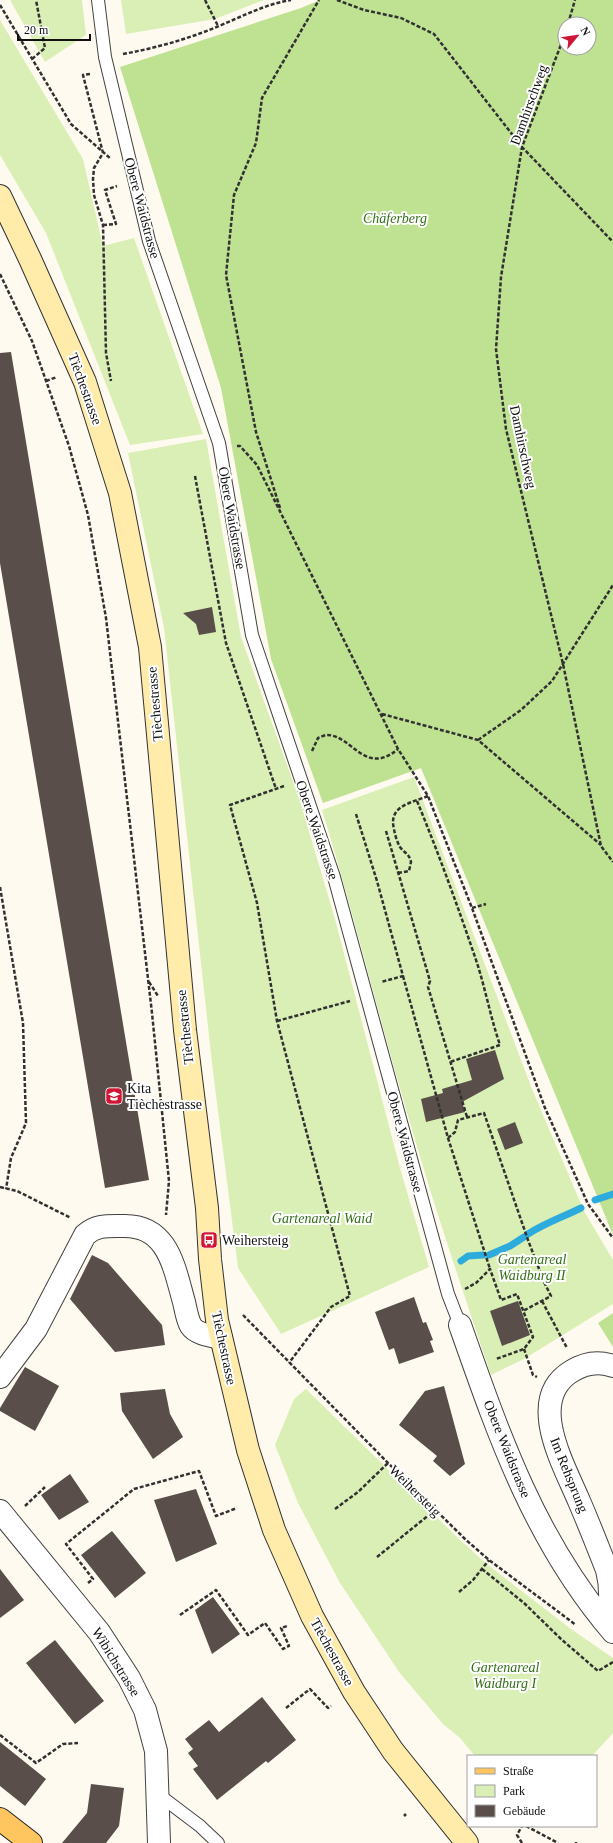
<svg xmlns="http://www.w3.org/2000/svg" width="613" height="1843" font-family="Georgia,serif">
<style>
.green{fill:#daefb5}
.forest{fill:#bfe192;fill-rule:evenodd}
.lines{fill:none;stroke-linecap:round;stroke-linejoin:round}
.stream{stroke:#2dabdd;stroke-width:7}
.building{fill:#594e4a}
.lane-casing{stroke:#424242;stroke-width:14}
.street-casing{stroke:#424242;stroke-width:24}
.secondary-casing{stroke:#313131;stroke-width:24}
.primary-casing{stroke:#202020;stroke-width:24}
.path{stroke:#313131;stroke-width:2.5;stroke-dasharray:4 2;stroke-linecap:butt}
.lane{stroke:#fff;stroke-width:12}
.street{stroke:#fff;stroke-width:22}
.secondary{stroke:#ffecab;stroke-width:22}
.primary{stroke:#ffc660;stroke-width:22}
.labels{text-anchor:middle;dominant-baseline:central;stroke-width:4;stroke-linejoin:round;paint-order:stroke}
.street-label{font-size:14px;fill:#0f0f0f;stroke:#fff}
.park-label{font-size:14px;font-style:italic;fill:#336f17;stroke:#fff}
.poi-label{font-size:14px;fill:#0f0f0f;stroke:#fff;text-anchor:start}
</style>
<rect width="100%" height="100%" fill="#fffaf0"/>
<path class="green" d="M10 0H82L86 35 45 62Z
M121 0H264L215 19 126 34Z
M0 20 83 159 103 246 134 238 203 434 130 445 46 233 0 155Z
M206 439 241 637 300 801 335 919 400 1168 429 1267 281 1334 238 1268 213 1072 164 628 128 453Z
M414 777 532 1089 584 1211 613 1260V1304L524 1359 491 1375C462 1289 433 1203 408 1116 378 1014 353 911 322 810Z
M306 1389 459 1539 488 1565 571 1629 613 1658V1733L592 1756H475L460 1738 443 1724 399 1672 340 1583 298 1503 275 1445 294 1399Z"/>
<path class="forest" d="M320 0H613V1235L421 768 323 803 271 659 221 388 120 67 301 8ZM565 24H589V48H565Z
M613 1313V1347L598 1323Z"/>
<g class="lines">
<path class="stream" d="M595 1200 613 1194
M528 1234C545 1223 563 1217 581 1208
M489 1255 510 1246 524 1237
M461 1261 468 1256 483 1255"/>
</g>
<path class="building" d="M11 352 149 1180 105 1188 0 563V353Z
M212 607 216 632 199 635 196 624 183 613Z
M495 1050 504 1079 462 1102 465 1112 426 1122 421 1099 443 1093 442 1089 472 1080 466 1059Z
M515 1122 523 1143 505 1150 497 1129Z
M92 1255 108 1263 162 1325 165 1345 115 1352 70 1299Z
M414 1297 423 1323 426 1322 433 1340 430 1341 434 1352 399 1364 394 1348 389 1350 375 1312Z
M518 1301 530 1335 502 1346 490 1311Z
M25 1367 59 1386 35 1431 0 1411V1408Z
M444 1386 465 1464 450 1476 433 1461 437 1456 399 1425 425 1391Z
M165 1389 170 1414 183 1437 153 1459 122 1411 120 1393Z
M70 1474 89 1502 59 1520 41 1495Z
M196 1489 217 1544 176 1562 154 1500Z
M112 1531 146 1573 115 1598 81 1555Z
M0 1569 24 1600 0 1618Z
M213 1597 240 1634 212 1654 195 1610Z
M55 1640 104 1701 75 1724 26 1663Z
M262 1697 296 1740 268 1763 266 1761 217 1800 193 1769 198 1766 188 1753 193 1749 185 1739 209 1720 219 1732Z
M0 1742 46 1779 25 1806 0 1786Z
M91 1784 124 1788 119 1826 106 1843H62L87 1813Z"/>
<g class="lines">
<defs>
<path id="lane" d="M98 0 105 57 149 241 219 443 252 635 334 877 448 1294 460 1325
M159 1795 200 1826 218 1843"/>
<path id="street" d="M460 1325C499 1436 535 1541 613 1632
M0 1377 36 1329 85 1235C96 1225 107 1226 122 1226 168 1224 174 1267 184 1302 186 1310 187 1319 191 1326 196 1334 212 1336 221 1338
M0 1511 99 1632 129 1678 145 1710 156 1751 159 1843
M608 1626C610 1606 612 1589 607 1570 598 1547 589 1524 579 1501 564 1465 525 1399 572 1371 585 1363 599 1361 613 1366"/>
<path id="secondary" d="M0 196 30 259 85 382 120 493 150 647 185 1030 207 1208 210 1259 217 1320 248 1450 274 1530 312 1616 354 1692 393 1751 467 1843"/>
<path id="primary" d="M0 1819 31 1843"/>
</defs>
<use href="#lane" class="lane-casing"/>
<use href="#street" class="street-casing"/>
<use href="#secondary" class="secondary-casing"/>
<use href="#primary" class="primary-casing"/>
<path class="path" d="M205 0 218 26
M337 0 364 10 401 18 434 34 522 147 613 242
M0 5 71 124 111 159
M568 24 575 0
M565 34 522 147 501 277 496 349 506 429 563 664 601 846 613 862
M123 54C156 48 188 39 219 26 243 16 266 4 291 0
M32 59 45 48 36 0
M90 74 83 75 103 153 94 168 93 179 94 195 103 225 106 353 111 381
M103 225 116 224 105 190 117 186
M0 274 32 341 69 446 88 515 106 618 152 1013 169 1181 166 1215
M46 381 57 377
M237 446H240L257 465 398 749 428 796 472 908 545 1108 588 1204 613 1238
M195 476 226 643 276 789
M280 508 256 432 226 275 234 195 256 143 262 98 319 0
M382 714 478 740 601 845
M478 740 521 710 552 681 613 585
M312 751 318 738C321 737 324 735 327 735 352 735 365 777 398 749
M284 786 230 805 257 903 277 1021 350 1296 331 1307 289 1363
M417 801C438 852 457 904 475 957 485 986 490 1016 500 1045L450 1062
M356 814 377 881 403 976 381 982
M386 831 430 981 428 987 467 1117
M398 873 409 871 411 862C409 853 404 853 400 847 397 842 395 835 394 829 388 806 411 803 428 796
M0 887 23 1023 26 1123 11 1158 6 1189
M472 908 486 904
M403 976 448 1138 490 1269
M149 982 158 996
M277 1021 350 1001
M448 1138 455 1132 458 1120 484 1113 528 1240 544 1282 551 1296 523 1311
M0 1187 17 1191 71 1218
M465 1289 476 1283 490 1269 501 1300 517 1294 533 1337 524 1349 496 1359
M542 1301 567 1348
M243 1315 388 1463 465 1539 489 1560 576 1625
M524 1349 533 1375 537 1377
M25 1506 45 1487
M335 1509 358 1492 388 1463
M377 1557 435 1510
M482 1569 524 1603 561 1639 598 1671 613 1662
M88 1583 93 1579 66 1544 134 1489 199 1471 216 1516 237 1508
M459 1592 473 1580 489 1560
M180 1615 216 1590 248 1635 265 1623 283 1649 289 1646 281 1628 287 1626
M286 1708 310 1689 328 1708 331 1706
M0 1735 36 1763 63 1744 78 1743
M404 1816 406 1814
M526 1826 558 1843
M576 1842V1843
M522 1843 517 1835 522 1826"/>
<use href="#lane" class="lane"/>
<use href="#street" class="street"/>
<use href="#secondary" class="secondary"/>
<use href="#primary" class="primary"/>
</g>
<defs>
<symbol id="school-square" viewBox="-11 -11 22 22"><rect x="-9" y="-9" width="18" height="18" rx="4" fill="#cf1635" stroke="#fff"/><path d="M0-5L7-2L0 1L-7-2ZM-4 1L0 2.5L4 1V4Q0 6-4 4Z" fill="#fff"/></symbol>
<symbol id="bus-square" viewBox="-11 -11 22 22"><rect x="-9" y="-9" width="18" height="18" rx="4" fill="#cf1635" stroke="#fff"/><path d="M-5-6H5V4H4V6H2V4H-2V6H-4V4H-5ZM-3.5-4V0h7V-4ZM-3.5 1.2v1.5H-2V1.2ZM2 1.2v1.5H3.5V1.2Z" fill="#fff"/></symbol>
</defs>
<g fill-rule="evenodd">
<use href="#school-square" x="104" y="1086" width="20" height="20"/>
<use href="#bus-square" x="199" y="1230" width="20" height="20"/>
</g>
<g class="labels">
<g class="street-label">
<text transform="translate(529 105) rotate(-70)">Damhirschweg</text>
<text transform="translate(142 208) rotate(75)">Obere Waidstrasse</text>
<text transform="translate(85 389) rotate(70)">Tièchestrasse</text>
<text transform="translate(523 447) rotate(78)">Damhirschweg</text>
<text transform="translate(232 518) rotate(80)">Obere Waidstrasse</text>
<text transform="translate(155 704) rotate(-95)">Tièchestrasse</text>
<text transform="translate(317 830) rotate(71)">Obere Waidstrasse</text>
<text transform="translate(185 1027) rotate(-96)">Tièchestrasse</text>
<text transform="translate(405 1142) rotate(75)">Obere Waidstrasse</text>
<text transform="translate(224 1348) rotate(78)">Tièchestrasse</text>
<text transform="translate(507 1449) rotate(68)">Obere Waidstrasse</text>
<text transform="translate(569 1475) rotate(68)">Im Rehsprung</text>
<text transform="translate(415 1491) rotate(45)">Weihersteig</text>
<text transform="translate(332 1652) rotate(61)">Tièchestrasse</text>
<text transform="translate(116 1662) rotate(58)">Wibichstrasse</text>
</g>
<g class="park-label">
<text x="395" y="218">Chäferberg</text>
<text x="322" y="1218">Gartenareal Waid</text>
<text x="532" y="1259">Gartenareal<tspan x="532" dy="16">Waidburg II</tspan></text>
<text x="505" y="1667">Gartenareal<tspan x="505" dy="16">Waidburg I</tspan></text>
</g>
<g class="poi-label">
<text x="127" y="1088">Kita<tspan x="127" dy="16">Tièchestrasse</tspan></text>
<text x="222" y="1240">Weihersteig</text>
</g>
</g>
<rect x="467" y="1755" width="130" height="72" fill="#ffffff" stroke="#9f9f9f"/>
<rect x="475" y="1768" width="20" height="6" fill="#ffc660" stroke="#9f9f9f"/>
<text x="503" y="1775" font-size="12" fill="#0f0f0f">Straße</text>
<rect x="475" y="1785" width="20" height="12" fill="#daefb5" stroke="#9f9f9f"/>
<text x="503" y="1795" font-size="12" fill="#0f0f0f">Park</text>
<rect x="475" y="1805" width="20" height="12" fill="#594e4a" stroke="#9f9f9f"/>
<text x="503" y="1815" font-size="12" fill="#0f0f0f">Gebäude</text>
<g transform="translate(577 36) rotate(61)"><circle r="19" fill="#ffffff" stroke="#9f9f9f"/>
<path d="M0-3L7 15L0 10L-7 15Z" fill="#cf1635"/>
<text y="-6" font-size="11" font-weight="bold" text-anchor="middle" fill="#0f0f0f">N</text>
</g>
<path d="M18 34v6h72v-6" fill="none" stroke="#0f0f0f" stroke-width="2"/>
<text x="24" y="34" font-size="12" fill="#0f0f0f" stroke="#ffffff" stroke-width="3" paint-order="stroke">20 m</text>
</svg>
